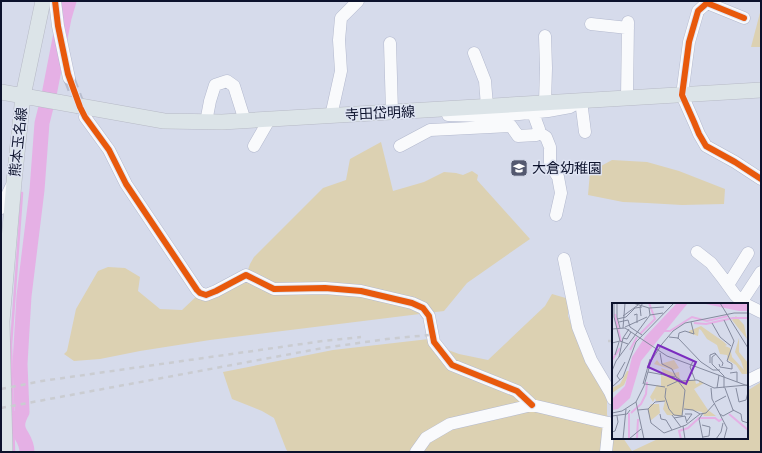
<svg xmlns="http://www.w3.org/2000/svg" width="762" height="453" font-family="'DM Sans','Noto Sans JP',sans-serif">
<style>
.green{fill:#dcd1b2}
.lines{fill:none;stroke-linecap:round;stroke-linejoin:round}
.stream{stroke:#e5b0e5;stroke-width:2.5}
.river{stroke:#e5b0e5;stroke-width:15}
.minor-tunnel{stroke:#b8bdce;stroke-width:12;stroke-dasharray:12 6;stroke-linecap:butt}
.minor-casing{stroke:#b3b9ce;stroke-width:13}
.major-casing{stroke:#b7bac6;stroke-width:16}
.minor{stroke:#f9fafc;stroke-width:12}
.major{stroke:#dce4e8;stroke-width:15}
.rail{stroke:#caccd1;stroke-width:2.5;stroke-dasharray:5 5;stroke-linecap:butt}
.cycleway-casing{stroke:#dfe4f3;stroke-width:8}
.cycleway{stroke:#e8590c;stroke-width:6}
.labels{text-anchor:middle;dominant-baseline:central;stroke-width:3;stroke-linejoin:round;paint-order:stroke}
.street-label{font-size:14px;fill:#0c122c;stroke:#dfe4f3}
.poi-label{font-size:14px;fill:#0c122c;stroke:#dfe4f3;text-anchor:start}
.inset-river{fill:none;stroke:#e5b0e5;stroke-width:2}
.inset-road{fill:none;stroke:#858b9f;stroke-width:1}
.view{fill:#7b2cbf;fill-opacity:0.15;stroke:#7b2cbf;stroke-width:2}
.inset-edge{fill:none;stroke:#0c122c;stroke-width:2}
</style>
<rect width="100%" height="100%" fill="#d6dbeb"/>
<path class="green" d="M761 9V47H751Z
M381 142 393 191 424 182 444 172 456 173 463 175 472 171 478 175 477 180 530 239 467 283 444 311 210 340 140 351 100 359 74 361 64 354 67 351 76 309 98 271 108 267 125 268 140 277 138 291 160 309 182 310 200 293 246 275 250 264 254 257 323 188 346 180 350 159Z
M612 160 647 162 679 171 725 189 724 204 682 205 647 203 623 202 588 195 590 172Z
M552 294 569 299 568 316 582 352 607 396V415L613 423V438H623L632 451 660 438H747V391L761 382V452H288L286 449 274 418 262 411 232 399 223 372 333 350 429 339 448 350 459 354 488 360 545 306Z"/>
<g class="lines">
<path class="stream" d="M14 452 11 345 22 193"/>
<path class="river" d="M27 452C27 434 10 433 22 412L20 364 24 296 37 190 42 123 49 95 64 18 69 1"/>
<path class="minor-tunnel" d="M69 78 82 112"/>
<defs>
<path id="minor" d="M55 1 58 26 69 78
M744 18 707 3 698 11 689 42 682 95 694 122 699 134 706 146 735 162 761 179
M591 24 628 28
M545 36 546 68 545 103
M390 43 392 112
M474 53 485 81 487 106
M627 98 628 22
M448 115 486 116 519 114 548 111 570 107 581 101 585 132
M331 116 341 71 339 40 341 18 358 1
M85 117 109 150 126 184 197 290 200 293 206 295 216 291 246 275 274 289 325 288 361 291 412 303 423 308 429 316 434 342 452 365 517 391 532 405
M206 122 210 101 215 85 227 81 234 86 245 121
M511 126 518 136 536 135 539 129 533 113
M538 132 546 137 550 147V164L558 177 561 193 556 215
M254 146 269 120
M400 146 430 130 511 126
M1 208 11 187
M697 252 711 263 722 277 735 295 745 304
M564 259 578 327 591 360 610 392 613 399
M728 285 748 253
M742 301 761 272
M747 305 761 312
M747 381 761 374
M416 452 426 438 450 424 532 405 591 419 613 424
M606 452 609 423"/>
<path id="major" d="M1 92 164 121 222 122 761 90
M5 452 2 321 14 182 23 96 43 1"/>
</defs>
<use href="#minor" class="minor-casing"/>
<use href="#major" class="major-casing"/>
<use href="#minor" class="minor"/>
<use href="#major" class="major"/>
<path class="rail" d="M608 341H613
M1 389 42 381 323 341 361 337
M1 408 323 348 387 339 429 335"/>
<defs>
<path id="cycleway" d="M55 1 58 26 68 74 80 107 85 117 109 150 126 184 197 290 200 293 206 295 216 291 246 275 274 289 325 288 361 291 412 303 423 308 429 316 434 342 452 365 517 391 532 405
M744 18 707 3 698 11 689 42 682 95 694 122 699 134 706 146 735 162 761 179"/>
</defs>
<use href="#cycleway" class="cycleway-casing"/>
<use href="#cycleway" class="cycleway"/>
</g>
<defs>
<symbol id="school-square" viewBox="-11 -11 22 22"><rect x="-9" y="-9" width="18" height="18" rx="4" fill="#53586f" stroke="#dfe4f3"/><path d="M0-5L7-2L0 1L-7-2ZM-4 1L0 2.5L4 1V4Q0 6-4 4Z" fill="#fff"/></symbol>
</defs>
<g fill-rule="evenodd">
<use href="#school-square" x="509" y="158" width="20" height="20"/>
</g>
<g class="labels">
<g class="street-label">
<text transform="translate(380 113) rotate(-3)">寺田岱明線</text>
<text transform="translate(18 142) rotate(-84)">熊本玉名線</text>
</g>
<g class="poi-label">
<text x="532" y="168">大倉幼稚園</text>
</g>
</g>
<g transform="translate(612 303)">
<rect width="136" height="136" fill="#d6dbeb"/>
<path d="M124 13 132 22 135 36 120 17ZM89 23 112 39 115 42 113 43 118 45 120 54 132 67 129 58 123 49 127 35V49L136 60V71H130L124 62 116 57 115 52 108 51 105 42 95 36 89 27 87 26 86 33 77 30V28ZM45 57 48 61 62 57 67 65 61 67 42 61ZM49 65 62 70 67 69 68 78 83 77 84 81 87 80V77L92 80 82 86 96 107 104 113H92L90 109 72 106 70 113 55 112 51 106 53 98H44L43 95 41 99 38 94 45 82 49 83V72L53 74ZM15 68H18L12 82 0 90V85L8 81ZM39 101H47L48 110 38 118 36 106Z" fill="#dcd1b2"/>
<path d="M65 0H76L29 58 18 95 6 106 0 107V96L13 83 20 54 33 34ZM89 0H136V8H127Z" fill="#e5b0e5"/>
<path class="inset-river" d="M3 11 9 39M82 20 94 21 121 15H136M51 28H58L80 14 95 18 116 13M28 31 43 16 37 0M18 47 25 34M0 57 8 45M19 110 29 101 34 91 35 79M117 111 136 127M17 136V110M25 136 26 116M69 136 67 128 76 125 87 115H103L107 118 110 116"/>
<path class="inset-road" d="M2 0V14L8 38M5 0V14L8 25M21 0 37 5 52 4M108 0 136 45M22 12 25 11V20M38 12 51 10M11 13 26 2M29 13 28 4 31 0M5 16 14 14 23 5 30 4M7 19 16 17 18 24 30 32M100 20 108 34 119 43M13 24 35 14M11 25 13 0M0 26 13 25 55 53 136 83M17 26 11 35 15 36 19 29M57 34 66 35 89 59 101 67H108M66 36 67 30 73 28 82 31 79 19M0 40 8 38 16 41M48 50 50 61 60 66 64 74 70 78 85 77 102 85 135 82M104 51 100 54V61L112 73V85M3 52 7 39M7 54 11 35M83 59 81 58 78 64 83 77M98 60V52L103 50 111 60 110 63M107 61 108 64 120 66V61L115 58 122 38 112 17M0 68 4 58 38 12 37 5M36 69 63 74M118 70 125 69V79M8 77 5 73 13 59M31 81 38 56M33 81 53 84M0 84 11 74 24 39 62 0M54 85 53 94 57 106 62 112 70 113 73 87 66 78 55 83M99 85 100 96 115 125 112 136M105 85 107 72M113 85 121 107 129 111 130 118 136 120M124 85 127 99 134 97 136 89M103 99 114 93M36 106 39 120 52 130 74 122 88 111 94 110 103 100M72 106 81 107 88 111M26 107 36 106 43 99 53 98M0 110 10 108 24 99M91 110 87 116 91 136M48 111 49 116 54 117 60 127M73 111H80L75 118M108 111 111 113 122 107M60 112 69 124M0 113 15 111 18 107M62 115 73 113 75 120M90 122 98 124 97 133 91 134M71 123 73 136M0 129 3 128 6 119 5 113M11 136 14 106M17 136 29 126M32 136 24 99 32 83 39 58 50 41 61 28 73 20 122 10H136M104 136 109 129 111 120"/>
<path class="view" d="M46 42 84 59 74 81 36 64Z"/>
<rect width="136" height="136" class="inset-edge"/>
</g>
<rect width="762" height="453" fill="none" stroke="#0c122c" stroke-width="4"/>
</svg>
